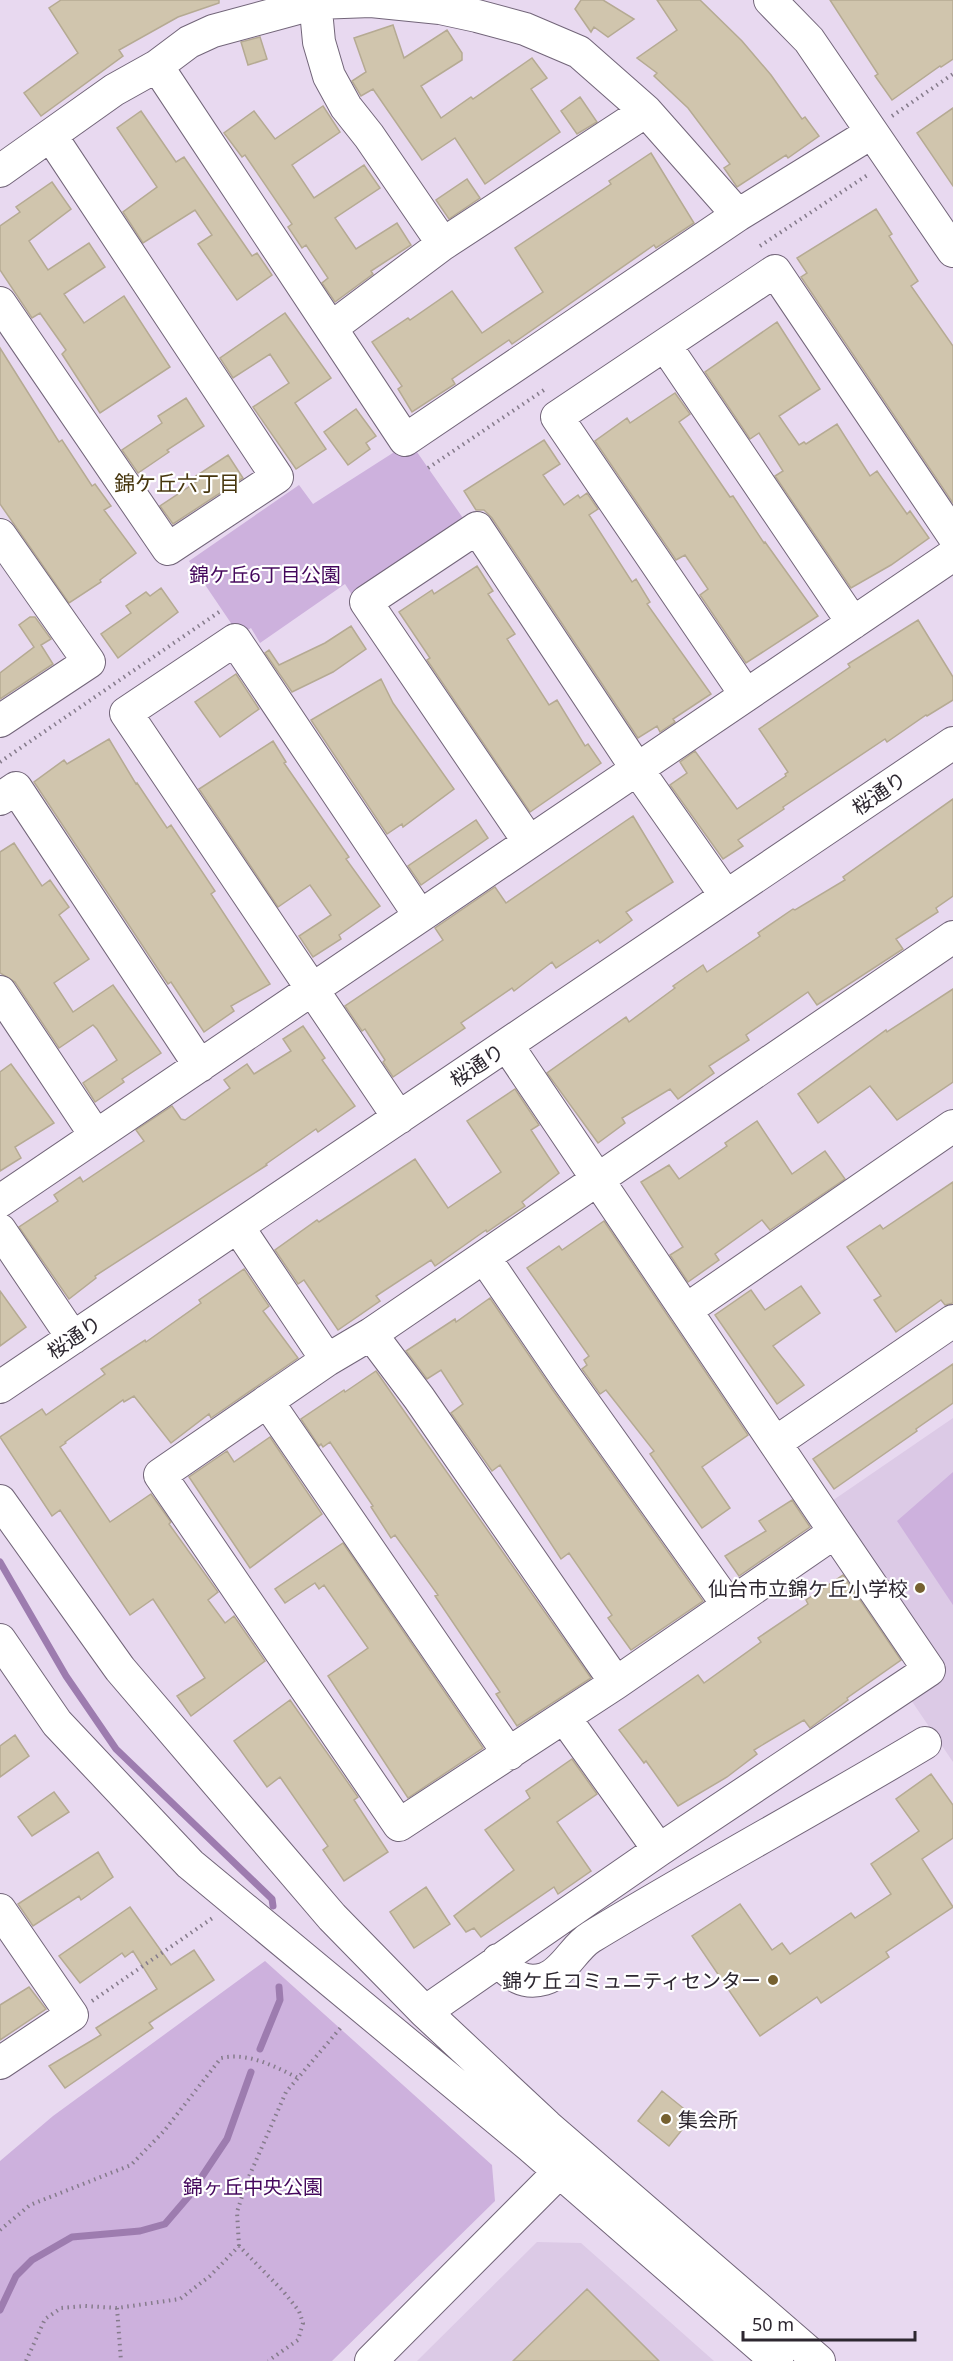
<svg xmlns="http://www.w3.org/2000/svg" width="953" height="2361" font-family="'Noto Sans','Noto Sans JP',sans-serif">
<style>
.built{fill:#dccae6}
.green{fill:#cdb1dd}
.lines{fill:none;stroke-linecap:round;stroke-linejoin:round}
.stream{stroke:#9d7caf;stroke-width:7}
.building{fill:#d0c5ad;stroke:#b5aa93;stroke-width:1.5}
.minor-casing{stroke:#726579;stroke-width:34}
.path{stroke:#857b8b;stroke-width:4;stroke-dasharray:1.5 4.5;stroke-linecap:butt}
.minor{stroke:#fff;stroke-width:32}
.poi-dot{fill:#766130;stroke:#fff;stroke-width:2}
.labels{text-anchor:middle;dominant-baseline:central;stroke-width:4.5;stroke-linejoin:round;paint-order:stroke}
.park-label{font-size:20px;fill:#44075c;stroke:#fff}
.street-label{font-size:20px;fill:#2d2730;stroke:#fff}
.poi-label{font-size:20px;fill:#2d2730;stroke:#fff;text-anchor:end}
.neighbourhood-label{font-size:21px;fill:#47360e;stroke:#fff}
</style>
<rect width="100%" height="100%" fill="#e8d9f0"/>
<path class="built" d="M953 1418V1762L911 1700 945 1673 829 1503Z
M537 2242 581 2243 714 2361H417Z"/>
<path class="green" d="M410 442 465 521 354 598 345 584 260 643 251 628 239 635 189 561 299 485 313 504Z
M953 1472V1605L897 1521Z
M265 1961 492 2165 495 2201 332 2361H0V2161L53 2116Z"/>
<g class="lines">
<path class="stream" d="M0 1562 66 1676 116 1749 272 1899 273 1906
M260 2049 280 2000 279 1987
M0 2310 16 2276 32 2260 72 2237 140 2231 165 2224 189 2196 227 2139 251 2072"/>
</g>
<path class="building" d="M61 0H219V3L178 17 119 50 123 56 41 116 24 93 78 53 49 8Z
M581 0H603L634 19 608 37 594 27 591 32 575 9Z
M657 0H700L742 41 771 75 802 119 805 117 819 136 788 158 786 155 737 187 724 168 730 164 688 108 654 76 657 73 637 58 677 30Z
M830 0H953V59L941 67 940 66 892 100 875 76 878 74Z
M393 25 404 58 447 30 462 53V60L421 86 441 118 471 97 473 99 532 58 547 78 531 89 560 132 485 184 455 138 422 160 373 89 361 96 352 81 366 72 354 38Z
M260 37 267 59 248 65 241 42Z
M580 97 597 122 577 134 561 111Z
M323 106 340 132 292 165 314 198 364 165 380 188 335 218 356 249 397 223 411 245 371 271 373 274 335 302 322 283 328 278 306 245 302 248 288 227 292 224 245 155 242 157 224 133 254 111 275 139Z
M953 108V186L917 133Z
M141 111 176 162 184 157 252 256 257 253 272 275 237 300 198 244 212 235 195 210 143 243 123 212 157 187 117 128Z
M651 153 694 223 656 248 654 245 512 344 509 340 452 379 455 384 412 412 398 389 402 386 372 342 408 318 410 320 452 291 482 333 543 292 515 248 611 184 609 181Z
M467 179 480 198 449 219 436 200Z
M52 182 71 209 29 241 48 270 89 243 105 267 64 294 84 323 124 296 170 367 100 413 62 354 66 350 40 313 32 318 0 270V226L20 212 16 207Z
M876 209 892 234 889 236 918 281 911 286 953 346V503L801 277 807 273 797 258Z
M285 313 331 378 295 403 326 449 296 469 253 407 289 383 270 354 233 378 220 358Z
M777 322 820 389 779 416 799 445 804 442 806 444 837 424 870 476 877 471 907 514 910 511 929 538 891 565 851 588 775 476 783 471 759 433 750 439 705 372Z
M0 348 59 442 62 440 92 486 95 484 111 506 104 510 136 553 100 580 101 582 69 603 0 504Z
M675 393 690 414 679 422 730 497 733 496 764 543 765 542 818 616 746 663 700 595 708 589 685 555 676 560 595 441 627 418 630 423Z
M186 398 204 426 167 450 169 452 138 473 122 450 162 423 158 416Z
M356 409 376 436 366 443 370 449 348 465 324 432Z
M544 440 560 464 543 475 564 505 578 495 580 498 587 493 598 509 589 515 632 582 636 579 650 602 647 604 711 694 673 719 675 722 660 732 657 726 638 738 492 518 484 510H476L464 491Z
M228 455 243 478 173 524 160 506 199 480 196 476Z
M477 566 493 591 488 594 515 634 507 639 549 705 557 700 585 746 588 744 601 763 530 812 427 660 430 658 399 612 432 590 434 594Z
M161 588 178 612 118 658 101 634 131 613 126 606 146 592 150 596Z
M30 617H35L51 639 41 645 53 664 0 699V673L34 647 19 625Z
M918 620 953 677V700L927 716 926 715 887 742 885 739 783 807 784 809 738 840 743 846 723 859 670 785 687 773 680 762 695 751 737 809 786 776 785 774 788 772 759 729 850 667 848 664Z
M351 626 366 649 333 672 292 692 265 653 269 650 279 665 325 643Z
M236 674 259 709 220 737 195 702Z
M381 679 393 703 454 789 403 827 402 824 387 834 311 720Z
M109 739 136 784 137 783 167 828 171 825 215 891 211 894 270 984 231 1006 234 1011 204 1032 171 982 168 984 160 972 34 782 64 760 67 764Z
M273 741 286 762 284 763 349 857 346 859 380 906 339 935 341 939 313 957 299 936 331 915 310 885 278 907 199 789Z
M953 799V896L936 908 938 912 896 939 903 949 817 1005 808 992 746 1035 749 1040 709 1066 714 1073 678 1099 670 1089 622 1118 625 1123 598 1143 547 1073 626 1017 629 1022 675 988 673 986 703 965 707 972 760 936 758 933 793 909 795 910 845 880 843 877Z
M633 816 673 882 626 912 632 920 600 943 598 940 556 968 552 962 514 991 512 988 461 1023 465 1028 393 1077 383 1062 385 1060 365 1029 362 1031 345 1006 443 940 435 928 495 887 506 903Z
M476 820 488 838 421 885 408 866Z
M14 843 42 886 50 880 69 907 59 915 89 959 54 983 73 1012 113 985 161 1053 122 1079 124 1082 95 1102 83 1083 117 1060 97 1029 93 1025 59 1048 15 982 0 973V852Z
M953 989V1082L897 1120 870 1086 818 1123 798 1094 886 1030 887 1032Z
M303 1026 325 1058 322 1060 355 1106 318 1132 316 1129 266 1164 267 1165 95 1276 96 1278 69 1299 19 1227 58 1201 54 1195 80 1177 83 1182 144 1141 136 1130 172 1106 181 1119 185 1120 230 1088 224 1080 247 1064 254 1074 291 1051 283 1039Z
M11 1064 54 1123 15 1147 21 1158 0 1171V1072Z
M515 1089 539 1125 531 1130 559 1173 522 1202 525 1206 487 1232 486 1230 435 1266 431 1260 376 1296 380 1301 338 1330 304 1280 298 1284 275 1250 317 1220 319 1222 415 1159 448 1208 501 1172 467 1121Z
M757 1121 792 1174 825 1151 845 1179 770 1230 762 1220 715 1254 719 1260 688 1282 670 1255 683 1247 641 1182 669 1165 679 1179 727 1146 725 1143Z
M953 1182V1303L945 1305 941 1300 896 1332 874 1300 881 1296 847 1247 880 1225 883 1229Z
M604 1221 748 1435 702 1467 730 1508 702 1528 650 1454 654 1451 606 1390 600 1394 582 1369 587 1365 584 1360 589 1356 527 1268 559 1246 562 1250Z
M244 1269 269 1306 263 1311 298 1358 211 1418 209 1414 171 1443 134 1396 124 1402 123 1400 65 1442 66 1443 60 1447 110 1522 151 1494 171 1522 169 1524 218 1592 208 1600 225 1623 234 1616 265 1661 191 1716 177 1696 205 1678 153 1599 130 1615 60 1510 52 1516 0 1437 42 1409 46 1415 105 1374 101 1369 145 1340 146 1342 201 1303 199 1300Z
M801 1286 820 1313 773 1346 804 1385 777 1404 715 1315 751 1290 765 1310Z
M0 1291 26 1327 0 1346Z
M490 1298 552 1389 703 1601 631 1650 608 1618 612 1615 569 1553 561 1559 500 1465 492 1471 451 1413 463 1404 441 1370 427 1379 406 1351 455 1319 456 1322Z
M953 1364V1403L916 1429 917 1431 834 1489 813 1459Z
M376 1371 591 1678 517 1726 496 1694 500 1692 435 1596 438 1595 395 1535 391 1538 371 1507 373 1506 330 1442 323 1447 321 1444 319 1446 301 1419 344 1390 345 1392Z
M270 1437 322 1514 250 1568 189 1477 227 1451 234 1462Z
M792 1500 810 1527 739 1576 725 1556 766 1531 759 1521Z
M343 1543 483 1748 408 1798 328 1676 368 1648 324 1585 319 1589 315 1583 285 1603 275 1589Z
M843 1575 901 1660 847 1698 848 1700 810 1728 804 1720 754 1750 757 1754 727 1777 678 1806 646 1761 644 1763 619 1730 698 1675 704 1683 761 1642 758 1638 808 1604 806 1600Z
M290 1700 358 1797 354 1800 388 1852 344 1881 323 1850 328 1846 280 1777 267 1787 234 1741Z
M15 1735 29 1756 0 1777V1746Z
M572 1759 597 1794 557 1822 591 1871 558 1894 554 1887 481 1937 474 1928 466 1932 454 1916 514 1870 485 1830 530 1798 526 1791Z
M931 1774 953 1805V1838L922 1859 953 1907 886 1952 889 1957 821 2003 817 1997 760 2036 692 1936 740 1904 772 1950 782 1943 790 1954 851 1913 855 1918 891 1894 871 1864 919 1831 896 1799Z
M54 1792 69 1812 32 1836 18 1817Z
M98 1852 113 1877 81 1900 79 1896 33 1926 18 1904Z
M426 1887 450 1924 414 1948 390 1912Z
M130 1907 171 1965 194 1950 214 1980 149 2023 153 2028 65 2088 49 2066 101 2035 96 2028 157 1989 133 1951 125 1957 122 1953 80 1983 59 1956Z
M29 1987 46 2009 0 2040V2005Z
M662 2091 693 2116 669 2146 638 2121Z
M587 2289 659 2361H513Z"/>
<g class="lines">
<defs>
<path id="minor" d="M315 0 319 42 329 76 346 107 369 136 443 244
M770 0 809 40 953 251
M157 66 405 440 738 215 871 133
M0 171 114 90 157 66 189 42 213 31 316 3 371 1 440 8 477 16 525 29 579 52 646 111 738 215
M0 303 168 549 277 477 51 136
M331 328 443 244 646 111
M665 345 853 623
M0 535 89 662 0 721
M746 695 557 417 775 271 953 535
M0 799 16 788 200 1066
M529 842 366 602 477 528 637 769 726 896
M0 992 96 1136
M399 1118 126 713 235 640 420 916
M0 1201 953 555
M238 1227 327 1360
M0 1230 73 1338
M484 1257 567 1379 728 1605
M686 1310 953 1126
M371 1334 419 1398 616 1683
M0 1387 953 743
M267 1401 509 1754
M775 1443 953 1321
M0 1501 120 1669 332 1917 425 2012 547 2126 819 2361
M835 1532 616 1683 399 1825 160 1475 327 1360 371 1334 953 937
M0 1640 57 1723 190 1864 530 2146 777 2361
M564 1717 659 1850
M0 1910 72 2015 0 2063
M498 1960C511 1975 524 1985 544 1979 564 1973 574 1947 591 1937 701 1870 815 1809 925 1743
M425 2012 659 1850 929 1670 835 1532 507 1045
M371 2361 574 2157"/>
</defs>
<use href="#minor" class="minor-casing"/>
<path class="path" d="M892 116 953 74
M760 246 869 174
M428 468 544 390
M0 762 222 610
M92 2001 214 1917
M0 2230 30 2205 131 2165 164 2131 221 2058C248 2052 274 2066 298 2078
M239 2246 237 2212 247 2181 286 2092 343 2025
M117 2308 121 2361
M26 2361 45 2319 61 2308 85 2306 117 2308 180 2299 210 2276 239 2246 283 2291 299 2311 303 2323 298 2340 268 2361"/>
<use href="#minor" class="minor"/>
</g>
<g class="poi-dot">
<circle cx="920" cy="1588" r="6"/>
<circle cx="773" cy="1980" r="6"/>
<circle cx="666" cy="2119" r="6"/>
</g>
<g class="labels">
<g class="park-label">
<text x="265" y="574">錦ケ丘6丁目公園</text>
<text x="253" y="2186">錦ヶ丘中央公園</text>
</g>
<g class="street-label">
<text transform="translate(879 793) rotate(-34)">桜通り</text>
<text transform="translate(477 1065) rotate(-34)">桜通り</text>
<text transform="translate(74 1337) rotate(-34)">桜通り</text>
</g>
<g class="poi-label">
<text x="908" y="1588">仙台市立錦ケ丘小学校</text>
<text x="761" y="1980">錦ケ丘コミュニティセンター</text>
<text x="678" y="2119" text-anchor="start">集会所</text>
</g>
<g class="neighbourhood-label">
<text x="177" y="483">錦ケ丘六丁目</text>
</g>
</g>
<path d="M743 2331v9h172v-9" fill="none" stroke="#2d2730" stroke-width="3"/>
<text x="752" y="2331" font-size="18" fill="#2d2730" stroke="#ffffff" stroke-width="4.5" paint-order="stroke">50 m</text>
</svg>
